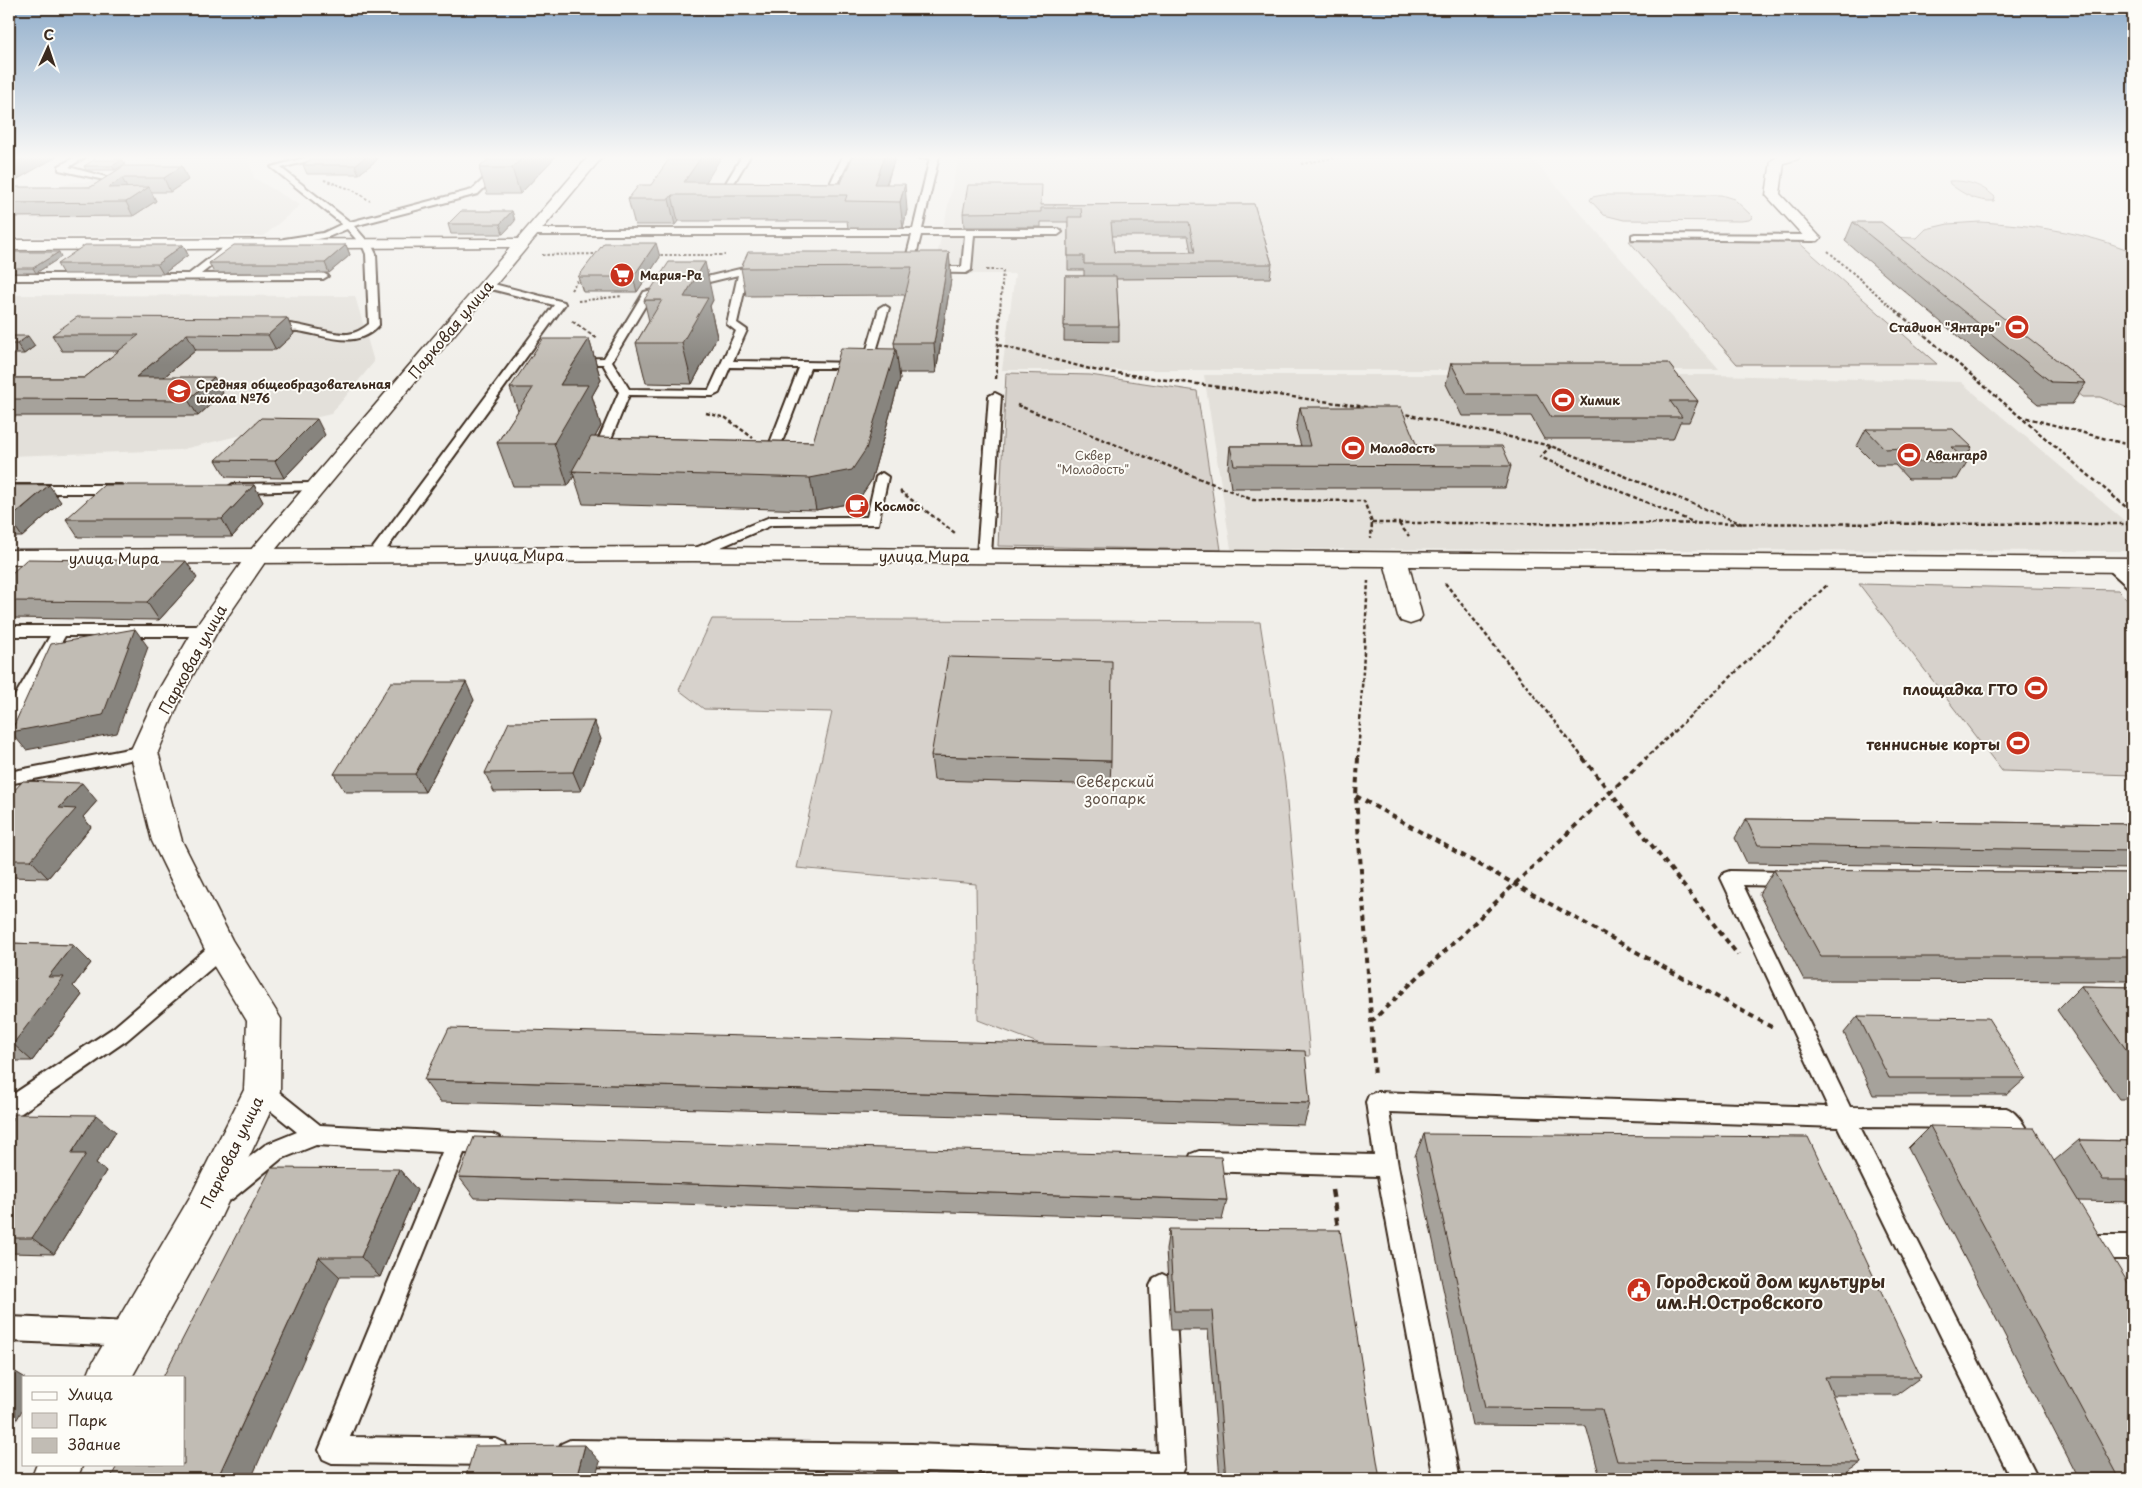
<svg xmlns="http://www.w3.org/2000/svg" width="2142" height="1488" font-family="'Playpen Sans',sans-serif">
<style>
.built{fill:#e3e0da}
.green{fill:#d7d2cc;stroke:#897e75}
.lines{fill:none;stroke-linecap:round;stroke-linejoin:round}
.lane-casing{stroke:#3b2a1e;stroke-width:4}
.street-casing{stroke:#3b2a1e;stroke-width:3}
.secondary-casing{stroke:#3b2a1e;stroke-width:3}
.path-far3{stroke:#3b2a1e;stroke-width:2;stroke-dasharray:2.5 2;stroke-linecap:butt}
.path-far2{stroke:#3b2a1e;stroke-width:2.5;stroke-dasharray:4 2.5;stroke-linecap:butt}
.path-far1{stroke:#3b2a1e;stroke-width:4;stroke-dasharray:5.5 4.5;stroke-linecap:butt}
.path{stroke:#3b2a1e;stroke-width:4.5;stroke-dasharray:8 5.5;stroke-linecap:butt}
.lane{fill:#fdfcf7;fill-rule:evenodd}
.street{fill:#fdfcf7;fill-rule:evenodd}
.secondary{fill:#fdfcf7;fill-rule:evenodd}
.wall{fill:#a6a29b;stroke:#3b2a1e;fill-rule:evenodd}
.shaded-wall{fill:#87847e;stroke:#3b2a1e}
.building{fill:#c1bcb4;stroke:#3b2a1e;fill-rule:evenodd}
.labels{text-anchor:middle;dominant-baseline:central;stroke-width:4;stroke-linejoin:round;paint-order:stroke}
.far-poi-label{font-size:12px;font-weight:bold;fill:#3b2a1e;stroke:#fdfcf7;text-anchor:start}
.far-park-label{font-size:12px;fill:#62544a;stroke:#fdfcf7}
.street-label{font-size:15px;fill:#3b2a1e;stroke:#fdfcf7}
.poi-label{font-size:15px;font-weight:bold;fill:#3b2a1e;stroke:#fdfcf7;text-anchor:end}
.park-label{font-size:15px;fill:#62544a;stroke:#fdfcf7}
.near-poi-label{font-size:18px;font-weight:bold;fill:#3b2a1e;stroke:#fdfcf7;text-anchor:start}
</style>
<rect width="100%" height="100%" fill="#f1efea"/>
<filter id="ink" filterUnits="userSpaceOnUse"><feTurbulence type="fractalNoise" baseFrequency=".02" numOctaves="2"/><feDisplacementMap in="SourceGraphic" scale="10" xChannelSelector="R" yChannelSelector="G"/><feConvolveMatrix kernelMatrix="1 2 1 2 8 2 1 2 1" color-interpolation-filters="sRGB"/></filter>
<g filter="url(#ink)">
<path class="built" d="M154 156H248L254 178 300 205 264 236 9 237V199L75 182H89L99 178 123 173Z
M967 156H1530L1719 370H1002L1015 274H933L958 160Z
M9 295 355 296 374 362 331 414 179 450 9 456Z
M1204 375H1717L1961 382 2133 528V551L1231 549Z"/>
<path class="green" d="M1949 181C1967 180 1982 185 1995 197L1994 201C1977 202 1963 194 1950 184Z
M1603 195H1721L1734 199 1753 217 1749 220 1741 221 1624 220 1604 215 1590 200 1592 197Z
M1980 222C2032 225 2085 232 2133 252V410L2100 397H2083L1883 237 1917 238 1926 229 1948 224Z
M1629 241H1797L1937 364H1737Z
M1006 373 1090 375 1197 391 1221 550 998 546Z
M1859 584 2118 590 2133 605V775L2002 771Z
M712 619 1260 622 1285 781 1310 1056 1048 1047 978 1020 976 884 797 868 832 712 704 709 679 690Z"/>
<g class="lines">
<defs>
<path id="lane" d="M77 156H87L69 167 113 179 109 181 59 170V166Z
M312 156H327L281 168 350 222 472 190 508 156H517L478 194 354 226 367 241 370 242 376 254 379 325C357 351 326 335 298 331 288 330 271 335 264 328 279 314 328 336 348 334 356 333 363 329 369 324L366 254 363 247 347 229 328 237 284 245 279 242 284 239 323 233 342 224 271 167Z
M742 156H750L722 203H716L715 201Z
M843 156H851L830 201 826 204 821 203 820 201 823 199Z
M914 156H939L922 229H1058L1062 232 1058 235H974L971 270 966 273 905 272 903 270 912 235H532L528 232 532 229H913L930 158H918ZM921 235H965L962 267H913Z
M1635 234 1813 235 1818 238 1813 241 1632 239V235Z
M247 241 250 242V246L234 248 201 274 323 273 328 276 323 279 9 280V274H189L229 243Z
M744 268H758L763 271 758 274H748L737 323 747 330 733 361 863 363 879 308 884 305 889 308 871 368H810L777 455 762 456 756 452 758 449 768 448 799 368 730 367 719 393 713 396 629 395 608 446 614 450 608 454 596 453 594 450 619 392 603 364H575L570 361 571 359 604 358 644 292ZM738 275 727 324 736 331 709 390 629 389 612 361 651 296Z
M486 282 564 302 565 304 380 558H370L368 555 370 552 554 305 483 287V283Z
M995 393 1001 396 991 555 984 559 977 555 989 396Z
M882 473 888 477 878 524 772 525 698 557H688L686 554 688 551 770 517H867L876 477Z
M315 483 319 484 321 487 319 490 233 492 227 488 233 484Z
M9 485H121L127 489 121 493H9Z
M2112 561 2117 562 2133 577V588L2128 587 2107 568 2105 565Z
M9 626H205L210 628 212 631 210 634 205 636H65L15 723 9 724V706L50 636H9Z
M144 746 150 748 152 752 150 756 9 784V772Z
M1730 871 1790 872 1796 874 1799 879 1796 884 1790 886 1743 885 1850 1107 2006 1108C2020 1113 2029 1134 2035 1147L2032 1154 2024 1157 2016 1154 2000 1128 1860 1127 2038 1479H2011L1838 1127 1389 1112 1398 1166 1460 1479H1434L1378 1176 1199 1171 1191 1168 1188 1161 1191 1154 1199 1151 1374 1155 1366 1102 1369 1095 1377 1092 1828 1107 1721 878 1724 873Z
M220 941 227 943 230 949 227 955 127 1040 17 1116 9 1119V1097L113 1028 213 943Z
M262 1081 269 1084 320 1125 492 1134 500 1137 503 1144 500 1151 492 1154 464 1153 350 1437 496 1439 505 1443 509 1452 505 1461 496 1465 332 1463 323 1459 319 1450 442 1152 316 1145 281 1159 231 1200 223 1203 215 1200 212 1192 215 1184 265 1145 297 1132 255 1098 251 1091 255 1084Z
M2085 1235H2133V1259H2085L2077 1255 2073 1247 2077 1239Z
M1162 1274 1170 1278 1174 1286 1185 1467 1181 1476 1174 1479 925 1471 924 1479H898V1470L570 1466 561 1462 557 1453 561 1444 570 1440 912 1444 1158 1453 1150 1286 1154 1278Z
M9 1317 131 1322 140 1325 143 1334 140 1343 131 1346 9 1341Z"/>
<path id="street" d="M1779 156H1800L1798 159 1784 163 1780 194 1818 235 1821 238 1818 241H1808L1766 195 1771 161Z
M522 239 527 241 530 244 527 247 9 250V240Z
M693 547 2133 558V572L1409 566 1422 616 1419 621 1410 624 1401 621 1398 616 1385 566 693 561 9 564V550Z"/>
<path id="secondary" d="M589 156H603L265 562 217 632 184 691 158 752 182 841 232 940 281 1019 280 1091 218 1223 132 1377H87L93 1362 190 1197 244 1090 247 1021 209 958 152 841 130 752 158 691 193 631 249 552Z
M37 1464H83L77 1479H31Z"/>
</defs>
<use href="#lane" class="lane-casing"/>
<use href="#street" class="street-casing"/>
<use href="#secondary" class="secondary-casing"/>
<path class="path-far3" d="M1301 164 1344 156
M324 180 353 190 370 201
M1828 251 1896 311
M542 255 597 254
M656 255H725
M986 270H1003L1000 311
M571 290 580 277
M578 301 622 296"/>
<path class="path-far2" d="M1895 310 2133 513
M572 321 598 339
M998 345 1094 370 1374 408
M996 379 1000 310
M1017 405 1253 500 1364 501 1372 523 1371 538
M706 413 726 418 753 438
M1400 413 1551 446 1742 524
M2020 416 2133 446
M1551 446 1540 457 1695 523
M900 491 955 533
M1372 523 2133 524
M1399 524 1409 536
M1445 583 1584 759
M1358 759 1368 581
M1645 759 1827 585"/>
<path class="path-far1" d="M1358 758 1356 796 1375 1077
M1583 758 1738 955
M1356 796 1775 1029
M1371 1022 1646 758"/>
<path class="path" d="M1332 1190 1339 1233"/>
<use href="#lane" class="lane"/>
<use href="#street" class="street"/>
<use href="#secondary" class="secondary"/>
</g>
<path class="wall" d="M315 156H376L377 160 359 174H307L303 165Z
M492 156H556L520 194H487L479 168Z
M895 158 887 184 907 210 903 228H848L847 221H678L675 225H635L628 199 651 185 706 182 841 183Z
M125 164 115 170H86L84 166Z
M124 166 188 180 170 192H151L156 201 133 216 9 217V191L91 187Z
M1254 204 1272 264 1270 278 1116 279 1119 326V342L1064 341 1065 276H1084V270H1068V222H1041V227H964L963 213 1042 205ZM1112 236H1188L1191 252H1114Z
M512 211 515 221 503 234H451L448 224Z
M1853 222 2086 383 2072 404H2038L1845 241Z
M183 245 188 255 163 274H63L57 264Z
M346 245 350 255 329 273H214L209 263Z
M9 252 61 257 36 273H9Z
M949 252 951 279 936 373H899L900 379 871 481 857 502 816 510 583 504 574 476 568 486H513L497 443 518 411 510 388 589 339 601 380 592 396 601 426 595 437 813 442 895 349 894 343 905 295 746 296 741 268Z
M660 257 637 292H583L578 277Z
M644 300H713L710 306 717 337 692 384 646 383 636 343 649 321Z
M287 318 294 334 276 350H196L164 377 223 393 198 416H9V378H84L119 351H62L52 335Z
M9 336 35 346 24 354H9Z
M1451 363 1698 401 1689 422H1680L1673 439H1544L1531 416H1462L1446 384Z
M1300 407 1417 446 1511 466 1505 488H1231L1228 468 1230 446H1301L1296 429Z
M1866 429 1972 447 1964 460 1967 462 1957 479H1908L1895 465H1876L1857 446Z
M325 435 284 478 226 477 216 460Z
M9 485 61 502 22 537H9Z
M254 485 263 502 232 537H78L66 519Z
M9 576 197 578 159 620 9 618Z
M474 700 425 792H345L334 774Z
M601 739 581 791 494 792 485 773Z
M931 756 1111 761 1110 785 934 780Z
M9 796 97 801 83 817 91 827 48 878 9 877Z
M1746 819 2133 824V869L1747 863 1735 838Z
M1774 870 2133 873V981L1804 980 1759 894Z
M9 943 73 945 91 963 73 986 82 995 32 1061H9Z
M2081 986 2133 987V1099H2119L2057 1010Z
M1858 1016 2026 1078 2007 1095H1873L1844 1033Z
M424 1080 1310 1103 1304 1125 440 1102Z
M9 1124 116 1132 96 1163 106 1171 54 1254 9 1253Z
M1930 1126 2054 1161 2079 1140 2133 1141V1202L2078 1201 2133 1479H2079L1908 1148Z
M1424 1134 1921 1377 1896 1395H1832L1861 1463 1836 1479 1600 1477 1586 1426 1472 1425 1415 1156Z
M399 1169 417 1190 380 1277H340L184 1377Z
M459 1177 1227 1200 1222 1220 475 1198Z
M1169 1229 1380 1479H1220L1208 1330H1171L1166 1250Z"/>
<path class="shaded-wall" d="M27 156H58L9 184V166Z
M367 156H376L377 160 359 174 355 165Z
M524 156H556L520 194 512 168Z
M702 156H722L698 195 684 182Z
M885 156H895V158L880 202 875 184Z
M122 160 125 164 115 170 112 166Z
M182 166 188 180 170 192 164 178Z
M122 178 129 192 108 188Z
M905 184 907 210 903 228 900 202Z
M149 187 156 201 133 216 126 202Z
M672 195 678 221 675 225 669 199Z
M512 211 515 221 503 234 500 224Z
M656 243 660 257 637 292 633 277Z
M183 245 188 255 163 274 157 264Z
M346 245 350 255 329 273 325 263Z
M59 252 61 257 36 273 33 268Z
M949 252 951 279 936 373 934 343Z
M705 262 713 300 710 306 717 337 692 384 682 343 684 297Z
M287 318 294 334 276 350 268 335Z
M187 334 196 350 145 393 136 377Z
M28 336 35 346 24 354 17 344Z
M589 339 601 380 592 396 601 426 576 472 572 471 574 476 568 486 554 443 560 385Z
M896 349 900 379 871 481 857 502 816 510 810 478Z
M214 377 223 393 198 416 188 400Z
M317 419 325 435 284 478 275 461Z
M49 485 61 502 22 537 10 519Z
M254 485 263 502 232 537 222 519Z
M186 561 197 578 159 620 147 602Z
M135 629 148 647 117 733 26 750 11 732Z
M466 682 474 700 425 792 415 774Z
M594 721 601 739 581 791 573 772Z
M82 783 97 801 83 817 91 827 48 878 31 860 59 808Z
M73 945 91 963 73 986 82 995 32 1061 13 1044 48 977Z
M96 1115 116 1132 96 1163 106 1171 54 1254 32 1238 71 1154Z
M399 1169 417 1190 380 1277 361 1257Z
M319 1257 340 1277 251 1479H217Z
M9 1368 24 1377V1407L9 1433Z
M585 1445 600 1462 595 1479H576Z"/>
<path class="building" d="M9 156H27L9 166Z
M315 156H367L355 165H303Z
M492 156H524L512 168H479Z
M671 156H702L684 182 841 183 853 156H885L875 184H905L900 202 845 201 847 195H672L669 199H628L639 185H651Z
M94 160H122L112 166H84Z
M124 166H182L164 178H122L108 188 149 187 126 202 9 203V191L14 187H91Z
M968 185H1042L1041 205 1254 204 1272 264H1084V256H1068V217H1082L1081 208H1041V212L963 213ZM1111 222H1189L1195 252H1114Z
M461 211H512L500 224H448Z
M1853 222H1881L2086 383 2051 382Z
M604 243H656L633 277H578Z
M85 245H183L157 264H57Z
M234 245H346L325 263H209Z
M9 252H59L33 268H9Z
M748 252H949L934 343H894L912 267 741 268Z
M669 262H705L684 297 708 298 682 343H636L662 300H644Z
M1065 276H1116L1119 326H1064Z
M77 317 287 318 268 335 187 334 136 377H214L188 400 9 399V378H84L139 335H52Z
M9 336H28L17 344H9Z
M543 339H589L560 385H588L554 443H497L533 388H510Z
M841 348 896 349 866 449 852 470 810 478 572 471 591 437 813 442Z
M1451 363H1668L1698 401H1670L1682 417H1551L1537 394H1467Z
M1300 407H1401L1417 446H1502L1511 466 1234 465 1230 446H1310Z
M261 418 317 419 275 461 216 460Z
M1866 429H1953L1972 447H1951L1967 462H1918L1904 448 1885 449Z
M9 485H49L9 519Z
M104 485H254L222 519H66Z
M27 559 186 561 147 602 9 601V576Z
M135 629 103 715 11 732 51 644Z
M948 657 1112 661 1111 761 931 756Z
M391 682H466L415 774H334Z
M594 721 573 772 485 773 509 722Z
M23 781 82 783 59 808 76 809 31 860H9V796Z
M1746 819 2133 824V851L1758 845Z
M1774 870 2133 873V957H1821Z
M9 943 73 945 48 977H64L13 1044H9Z
M2081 986 2133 987V1059Z
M1858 1016 1988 1018 2026 1078H1889Z
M449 1028 1305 1051 1310 1103 424 1080Z
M15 1114 96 1115 71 1154H86L32 1238H9V1124Z
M1930 1126 2034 1128 2133 1291V1479H2120Z
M1424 1134 1808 1137 1921 1377H1825L1861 1463 1617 1461 1602 1409 1485 1408Z
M474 1137 1221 1157 1227 1200 459 1177Z
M2079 1140 2133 1141V1180H2103Z
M271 1168 399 1169 361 1257H319L217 1479H110L118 1464H184V1377H163Z
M1169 1229 1340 1230 1380 1479H1226L1212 1311H1174Z
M585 1445 576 1479H465L475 1446Z
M1018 1475 1020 1479H935V1476Z
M291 1477H404L403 1479H290Z"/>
</g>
<linearGradient id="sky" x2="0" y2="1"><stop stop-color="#91aecb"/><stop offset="0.43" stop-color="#f9f8f6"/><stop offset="1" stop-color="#f9f8f6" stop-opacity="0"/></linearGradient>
<rect width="2142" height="365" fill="url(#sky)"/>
<defs>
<symbol id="supermarket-disc" viewBox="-11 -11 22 22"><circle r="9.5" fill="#c8321e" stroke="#fdfcf7"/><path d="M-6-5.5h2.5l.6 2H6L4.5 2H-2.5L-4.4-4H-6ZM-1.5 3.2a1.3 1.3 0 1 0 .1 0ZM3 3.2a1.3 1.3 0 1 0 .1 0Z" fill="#fff"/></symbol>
<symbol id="stadium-disc" viewBox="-11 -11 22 22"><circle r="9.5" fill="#c8321e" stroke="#fdfcf7"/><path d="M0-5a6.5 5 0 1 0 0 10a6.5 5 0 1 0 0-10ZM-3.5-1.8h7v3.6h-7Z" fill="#fff"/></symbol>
<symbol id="school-disc" viewBox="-11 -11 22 22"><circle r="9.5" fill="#c8321e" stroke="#fdfcf7"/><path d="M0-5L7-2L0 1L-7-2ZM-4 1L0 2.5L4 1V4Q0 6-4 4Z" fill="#fff"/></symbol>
<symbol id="cafe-disc" viewBox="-11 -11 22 22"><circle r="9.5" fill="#c8321e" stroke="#fdfcf7"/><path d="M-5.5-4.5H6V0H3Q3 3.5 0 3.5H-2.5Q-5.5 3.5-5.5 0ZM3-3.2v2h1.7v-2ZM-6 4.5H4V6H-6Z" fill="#fff"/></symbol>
<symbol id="civic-disc" viewBox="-11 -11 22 22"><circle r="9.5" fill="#c8321e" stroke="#fdfcf7"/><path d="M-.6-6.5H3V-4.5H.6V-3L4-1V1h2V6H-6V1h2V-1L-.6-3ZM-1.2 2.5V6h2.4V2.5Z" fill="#fff"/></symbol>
</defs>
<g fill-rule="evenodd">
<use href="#supermarket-disc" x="608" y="261" width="28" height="28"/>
<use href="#stadium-disc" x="2003" y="313" width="28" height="28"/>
<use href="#school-disc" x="165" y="377" width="28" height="28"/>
<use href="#stadium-disc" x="1549" y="386" width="28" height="28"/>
<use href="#stadium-disc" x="1339" y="434" width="28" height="28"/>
<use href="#stadium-disc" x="1895" y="441" width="28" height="28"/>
<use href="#cafe-disc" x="843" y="492" width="28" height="28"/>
<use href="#stadium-disc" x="2022" y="674" width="28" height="28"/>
<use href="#stadium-disc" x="2004" y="729" width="28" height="28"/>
<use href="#civic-disc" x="1625" y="1276" width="28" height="28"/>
</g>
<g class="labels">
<g class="far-poi-label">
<text x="640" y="275">Мария-Ра</text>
<text x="2000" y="327" text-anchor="end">Стадион "Янтарь"</text>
<text x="196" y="384">Средняя общеобразовательная<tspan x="196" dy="14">школа №76</tspan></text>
<text x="1580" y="400">Химик</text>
<text x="1370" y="448">Молодость</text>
<text x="1926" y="455">Авангард</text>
<text x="874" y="506">Космос</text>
</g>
<g class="far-park-label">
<text x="1093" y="455">Сквер<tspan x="1093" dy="14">"Молодость"</tspan></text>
</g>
<g class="street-label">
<text transform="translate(450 329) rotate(-50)">Парковая улица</text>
<text x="519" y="554">улица Мира</text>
<text x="924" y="555">улица Мира</text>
<text x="114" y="557">улица Мира</text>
<text transform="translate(192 659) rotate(-61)">Парковая улица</text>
<text transform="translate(231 1152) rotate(-64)">Парковая улица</text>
</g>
<g class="poi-label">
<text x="2018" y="688">площадка ГТО</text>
<text x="2000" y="743">теннисные корты</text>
</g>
<g class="park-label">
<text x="1115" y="780">Северский<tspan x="1115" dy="17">зоопарк</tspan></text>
</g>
<g class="near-poi-label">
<text x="1656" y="1280">Городской дом культуры<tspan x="1656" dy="21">им.Н.Островского</tspan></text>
</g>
</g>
<rect width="2142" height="1488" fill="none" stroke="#fdfcf7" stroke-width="30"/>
<rect x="15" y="15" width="2112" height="1458" fill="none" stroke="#3b2a1e" stroke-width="2" filter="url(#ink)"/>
<rect x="22" y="1376" width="162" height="90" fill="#fdfcf7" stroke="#afa8a0"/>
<rect x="32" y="1392" width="25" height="8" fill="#fdfcf7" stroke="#afa8a0"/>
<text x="68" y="1400" font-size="15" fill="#3b2a1e">Улица</text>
<rect x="32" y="1413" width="25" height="15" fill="#d7d2cc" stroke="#afa8a0"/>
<text x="68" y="1426" font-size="15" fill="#3b2a1e">Парк</text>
<rect x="32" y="1438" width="25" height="15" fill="#c1bcb4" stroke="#afa8a0"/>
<text x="68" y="1450" font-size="15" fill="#3b2a1e">Здание</text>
<g transform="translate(48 48) rotate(3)" stroke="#fdfcf7" stroke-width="4" paint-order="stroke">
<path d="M0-4L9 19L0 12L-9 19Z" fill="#3b2a1e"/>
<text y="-8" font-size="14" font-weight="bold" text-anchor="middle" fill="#3b2a1e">С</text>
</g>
</svg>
